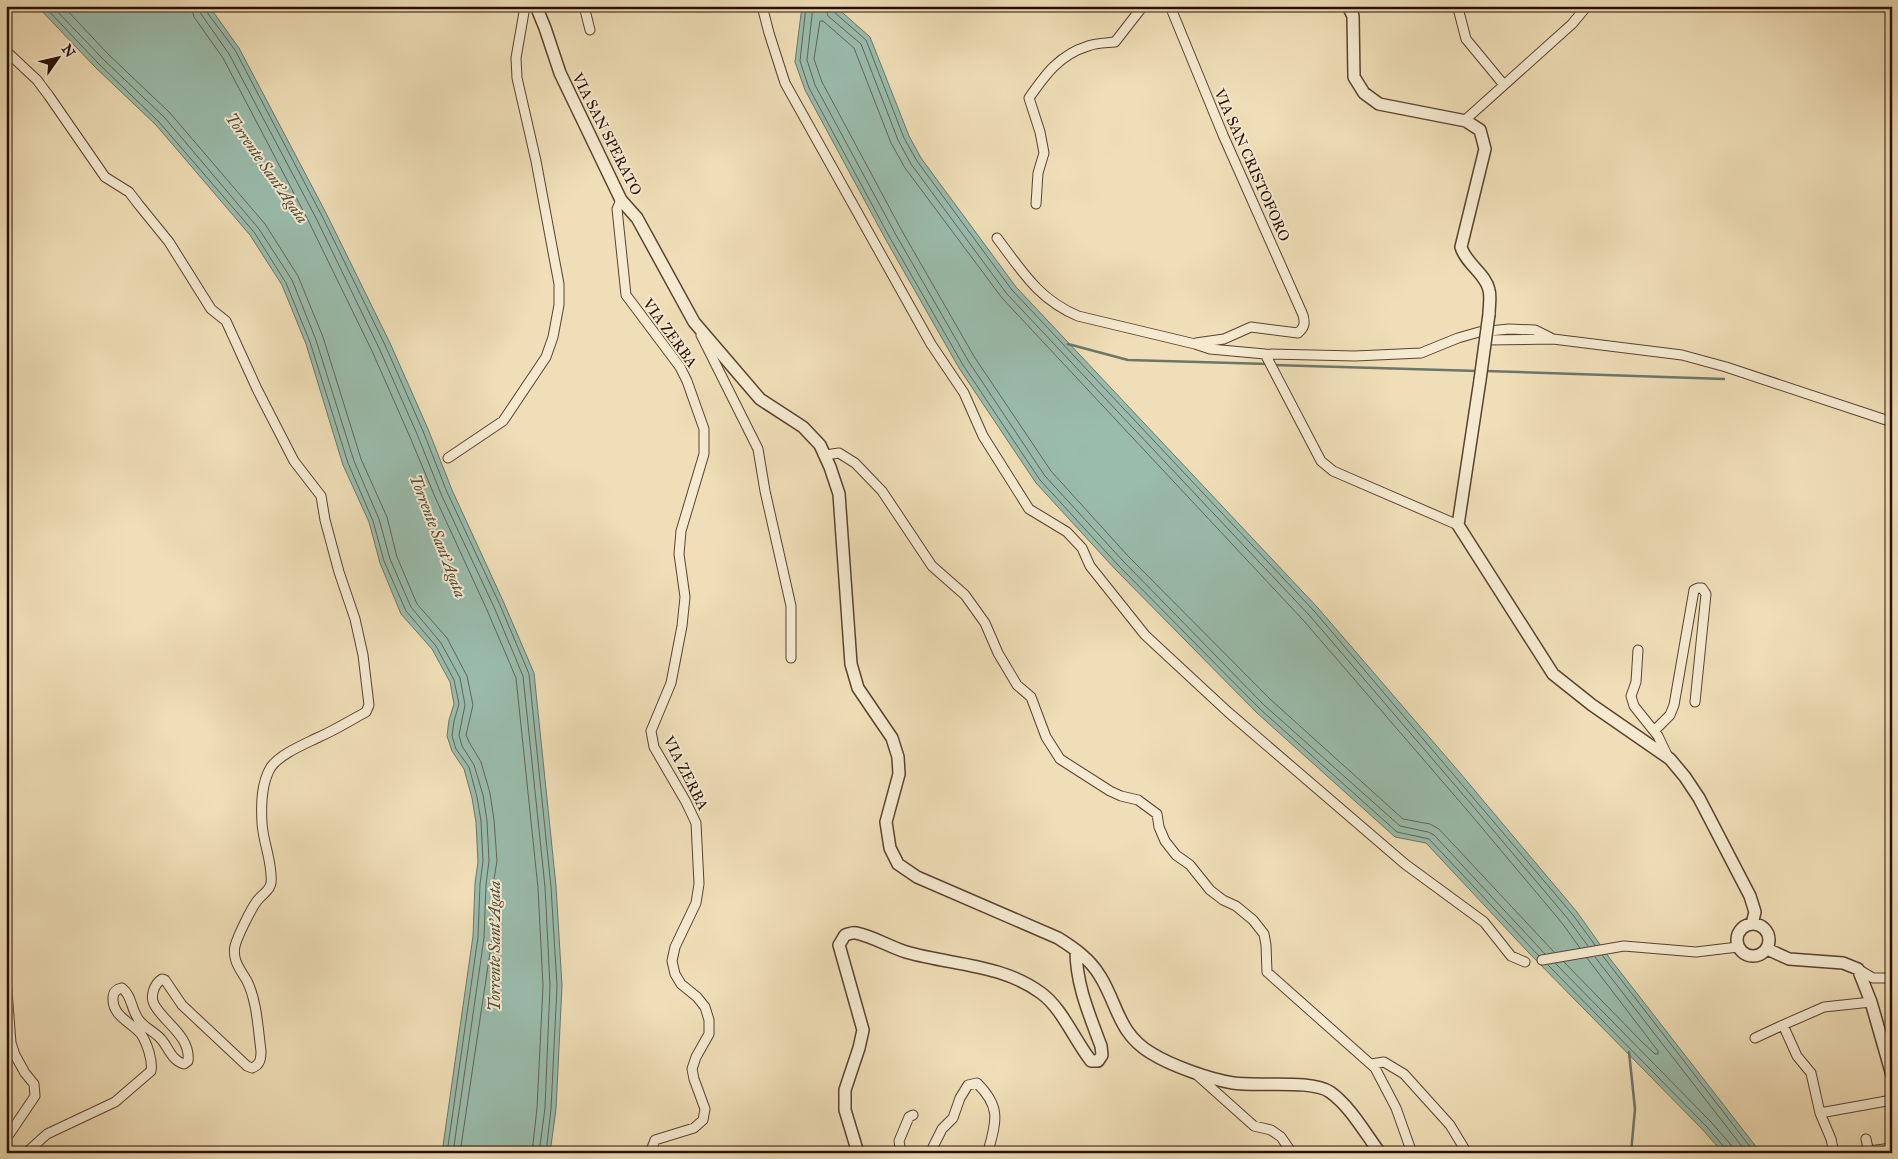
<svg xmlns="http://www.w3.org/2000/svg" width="1898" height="1159" font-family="'IM FELL Great Primer',serif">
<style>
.water{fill:#9abcac;stroke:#6d7668}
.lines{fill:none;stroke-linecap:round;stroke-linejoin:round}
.shore{stroke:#626558;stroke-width:1}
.stream{stroke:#6d7668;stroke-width:2.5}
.minor-casing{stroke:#5a4230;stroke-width:11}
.tertiary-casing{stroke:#5a4230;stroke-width:14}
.minor{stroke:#f5ead0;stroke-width:9}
.tertiary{stroke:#f5ead0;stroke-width:11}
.tertiary-bridge-casing{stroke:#5a4230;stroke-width:14;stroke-linecap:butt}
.tertiary-bridge{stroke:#f5ead0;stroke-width:11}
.labels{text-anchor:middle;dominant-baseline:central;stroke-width:4;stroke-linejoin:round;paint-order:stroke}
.street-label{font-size:15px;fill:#290e03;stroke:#f5ead0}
.water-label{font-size:16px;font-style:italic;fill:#514b3e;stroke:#f5ead0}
</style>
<rect width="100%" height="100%" fill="#efdeb7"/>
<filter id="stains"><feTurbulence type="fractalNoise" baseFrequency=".004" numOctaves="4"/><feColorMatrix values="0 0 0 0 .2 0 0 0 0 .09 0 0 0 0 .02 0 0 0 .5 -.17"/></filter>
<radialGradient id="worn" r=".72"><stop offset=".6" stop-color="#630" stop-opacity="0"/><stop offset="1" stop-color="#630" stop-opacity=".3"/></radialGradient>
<path class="water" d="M37 6H209L239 48 326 213 390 343 428 429 452 490 504 603 534 673 556 886 562 986 556 1109 550 1153H442L473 936 475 883 478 862 476 822 472 798 464 769 452 751 447 736 449 720 454 704 450 682 432 649 401 614 380 563 369 522 343 465 306 344 282 285 250 235 156 125 95 67Z
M802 6H835L870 37 909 136 921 158 1016 287 1318 608 1460 773 1577 912 1611 960 1761 1153H1723L1703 1130 1528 952 1426 843 1395 837 1257 713 1115 569 1036 483 959 368 886 240 805 90 795 62Z"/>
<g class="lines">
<path class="shore" d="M44 6 99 64 159 122 254 232 286 283 310 342 348 463 373 521 384 561 406 611 436 646 454 680 459 704 454 721 452 736 456 749 469 767 477 797 481 821 483 861 480 884 478 937 447 1153
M52 6 103 59 164 117 259 229 292 280 316 340 354 461 379 519 390 559 411 607 441 643 460 678 465 705 459 735 462 746 474 765 483 795 487 821 489 861 486 884 484 938 453 1153
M63 6 108 54 170 113 265 224 298 276 323 337 361 459 387 517 397 557 417 604 447 638 467 676 473 705 466 735 469 742 481 762 490 793 494 820 497 861 493 885 492 939 460 1153
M191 6 194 17 223 58 309 222 372 351 410 437 435 497 487 610 516 678 538 888 543 986 537 1108 532 1153
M199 6 201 14 229 54 316 218 379 348 417 434 441 494 494 607 523 676 545 887 550 986 545 1108 539 1153
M205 6 206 11 235 50 322 216 385 345 423 431 447 492 500 605 529 674 551 887 557 986 551 1109 546 1153
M806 6 800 61 809 88 890 238 963 365 1040 480 1118 565 1260 709 1397 832 1429 839 1539 956
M813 6 807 60 815 85 896 235 969 362 1045 476 1123 561 1264 705 1400 826 1428 832 1434 835 1545 954
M825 6 828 16 861 44 898 140 911 164 1007 294 1310 616 1472 805 1568 919 1588 946
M832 6 834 12 866 40 904 138 917 161 1012 290 1315 612 1573 915 1595 945
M1554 952 1439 829 1430 824 1403 819 1270 699 1128 556 1051 471 975 358 902 231 822 82 814 59 820 21H823L854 48 891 143 905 168 1002 298 1304 621 1467 810 1562 923 1580 948
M1602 955 1755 1153
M1595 957 1747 1153
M1564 962 1642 1042 1655 1054H1658V1051L1587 958
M1555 963 1711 1122 1731 1145 1733 1153
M1548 965 1707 1127 1725 1148 1726 1153"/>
<path class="stream" d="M1068 344 1128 360 1268 364
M1273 365 1478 371
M1486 371 1724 379
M1629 1052 1635 1109 1631 1153"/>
<defs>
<path id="minor" d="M584 6 590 30
M762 6 769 33 785 83 931 344 964 393 983 436 1029 509 1067 532 1082 548 1090 566 1145 635 1228 712 1405 864 1484 922 1511 956 1525 962
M1170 6 1223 135 1303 315C1305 323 1305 327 1298 333L1251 327 1224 339 1196 343
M1462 6 1459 12 1466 39 1504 85
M6 51 37 80 49 96 105 177 129 192 139 205 169 242 211 309 226 321 257 389 294 461 321 496 325 520 339 572 355 619 363 655 369 705 366 712C351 720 335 730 319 737 305 744 280 754 271 767 261 783 261 805 262 823 263 843 273 863 271 883 270 891 261 895 257 901 251 909 238 935 235 946 232 960 240 969 247 981 257 1001 258 1029 261 1051 261 1059 260 1065 252 1068L247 1066 182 1005 165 980 162 979C154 984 150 996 154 1004 163 1022 191 1036 188 1061L184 1064C171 1060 169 1048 161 1039 153 1030 141 1027 136 1015 131 1006 131 995 122 988 117 989 113 992 113 998 112 1016 131 1022 141 1034 147 1043 153 1061 151 1071L115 1102 47 1134 26 1153
M1464 121 1572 24 1587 6
M621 200 617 209 626 295 680 367 687 381 704 429V454L681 531 679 554 685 597 682 626 671 683 651 731 654 747 686 802 696 823 699 884 696 903 675 947 672 961 675 974 681 984 697 997 705 1007 709 1020V1034L696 1057 692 1069 694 1079 705 1109 703 1120 694 1128 655 1140 650 1153
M1036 204 1038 173 1044 153 1040 132 1029 98C1045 75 1059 55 1088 46 1096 43 1106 43 1115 42L1143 6
M997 238C1022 271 1038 299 1078 316L1195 344 1210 349 1265 354 1355 356 1421 353 1458 338 1479 332 1509 329 1535 330 1553 339
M701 335 758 449 765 491 791 606V658
M1485 340 1553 339 1682 355 1726 367 1892 422
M1265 354 1321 461 1333 471 1458 525
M825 455 839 453 855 463 882 491 932 566 965 595 985 623 998 653 1017 685 1031 697 1046 737 1060 759 1110 791 1121 796 1138 800 1157 814 1159 827 1165 841 1176 855 1190 865 1210 890 1223 900 1236 906 1253 920 1264 934 1266 945 1267 972 1375 1068 1396 1108 1412 1153
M448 458 503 421 546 357 553 337 559 305V284L536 161 517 78 516 58 524 12 522 6
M1638 650 1636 682 1631 696 1634 706 1658 736 1668 757
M1654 731 1670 715 1674 705 1694 590 1698 588H1702L1706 594 1695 702
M1542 960 1624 946 1696 952 1738 947
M1858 969 1873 978H1892
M6 978 11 1043 15 1055 25 1073 34 1084 35 1096 6 1139
M1783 1025 1824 1007 1871 1002
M1755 1038 1783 1025 1797 1056 1811 1073 1820 1113 1831 1139 1834 1153
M1371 1064 1384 1062 1404 1074 1450 1125 1467 1153
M1197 1075 1254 1126 1271 1130 1281 1137 1292 1153
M1820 1113 1892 1100
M1866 1139 1869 1153
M1869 1151 1892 1148
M901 1153 899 1141 909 1117 913 1115
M934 1153 933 1147 942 1129 953 1118 960 1098 968 1085 977 1083C1000 1106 997 1119 989 1148L992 1153"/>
<path id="tertiary" d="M536 6 545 28 560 73 621 200 637 218 694 322 760 399 803 427 820 445 830 467 839 494 851 664 858 688 892 738 898 757 899 774 886 822 890 848 898 864 917 877 1058 938C1074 948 1090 959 1100 976 1118 1005 1118 1033 1151 1053 1172 1066 1209 1079 1233 1083 1257 1087 1312 1079 1330 1092 1350 1106 1365 1133 1380 1153
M1348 6 1353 16 1354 77 1364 93 1379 104 1466 121 1480 130 1485 149 1461 247C1466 264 1486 274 1489 290 1491 297 1489 307 1489 314
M1480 380 1458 525 1553 674 1592 705 1670 759 1685 777 1699 798 1750 896 1755 912 1752 924
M1737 940a16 16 0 1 1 32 0a16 16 0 1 1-32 0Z
M1767 949 1789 959 1843 963 1858 969 1871 1002 1892 1075
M858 1153 845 1110V1090L859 1048 863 1030 839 945 845 935C849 934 853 932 856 933 872 936 890 947 906 952 951 965 1002 964 1041 993 1062 1008 1075 1041 1091 1061H1098L1102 1055 1101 1046C1089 1014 1076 984 1076 950"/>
</defs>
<use href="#minor" class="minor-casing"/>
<use href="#tertiary" class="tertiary-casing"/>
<use href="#minor" class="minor"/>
<use href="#tertiary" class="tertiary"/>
<defs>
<path id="tertiary-bridge" d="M1480 380 1489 314"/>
</defs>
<use href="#tertiary-bridge" class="tertiary-bridge-casing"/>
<use href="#tertiary-bridge" class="tertiary-bridge"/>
</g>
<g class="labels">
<g class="street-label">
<text transform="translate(607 134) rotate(63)">VIA SAN SPERATO</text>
<text transform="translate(1252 165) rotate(66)">VIA SAN CRISTOFORO</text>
<text transform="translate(670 333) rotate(54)">VIA ZERBA</text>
<text transform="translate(686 773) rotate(63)">VIA ZERBA</text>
</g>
<g class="water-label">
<text transform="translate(267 168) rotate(55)">Torrente Sant'Agata</text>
<text transform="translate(438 536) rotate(69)">Torrente Sant'Agata</text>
<text transform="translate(494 946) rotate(-90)">Torrente Sant'Agata</text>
</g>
</g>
<rect width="1898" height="1159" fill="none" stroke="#efdeb7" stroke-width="25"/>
<rect x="8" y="8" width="1883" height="1144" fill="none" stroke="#290e03" stroke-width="2.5"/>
<rect x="12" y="12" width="1873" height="1134" fill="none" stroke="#290e03"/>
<g transform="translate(58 58) rotate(56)" stroke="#f5ead0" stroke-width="4" paint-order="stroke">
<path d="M0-4L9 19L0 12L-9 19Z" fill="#290e03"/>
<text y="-8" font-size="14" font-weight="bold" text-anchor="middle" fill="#290e03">N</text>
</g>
<rect width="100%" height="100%" filter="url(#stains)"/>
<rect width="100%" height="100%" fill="url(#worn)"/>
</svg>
